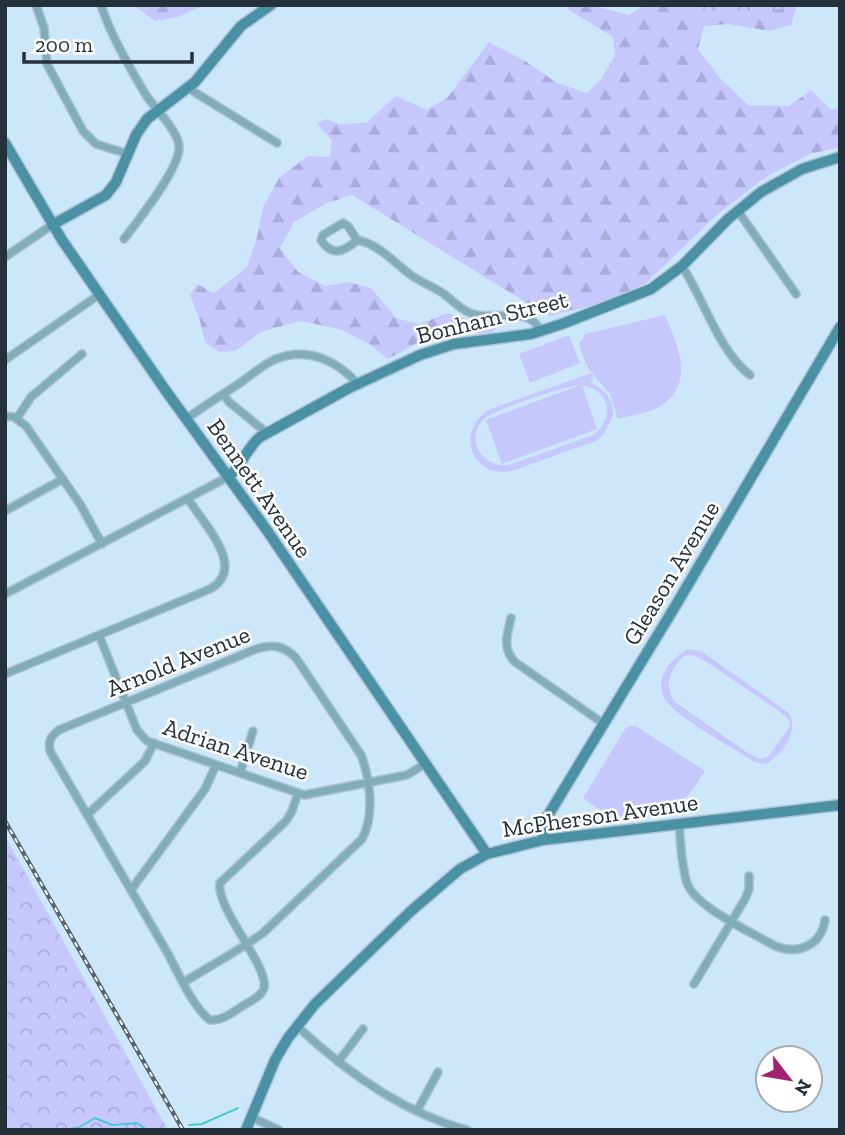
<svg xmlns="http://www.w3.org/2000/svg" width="845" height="1135" font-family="'Zilla Slab',serif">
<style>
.forest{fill:url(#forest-firs)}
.park{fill:url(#park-crowns)}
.garden{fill:#c6c7fd;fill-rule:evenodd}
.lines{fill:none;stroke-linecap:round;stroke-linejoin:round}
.stream{stroke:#47ccce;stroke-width:2}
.street-casing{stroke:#abc3d4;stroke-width:10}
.secondary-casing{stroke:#abc3d4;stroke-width:13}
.street{stroke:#81adba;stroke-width:7}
.secondary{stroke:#4b91a5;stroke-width:10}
.rail-casing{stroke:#546571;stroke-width:4.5}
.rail{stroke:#fff;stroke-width:2;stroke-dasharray:5;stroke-linecap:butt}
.labels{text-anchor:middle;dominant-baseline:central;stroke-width:5;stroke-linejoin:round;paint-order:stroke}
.street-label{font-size:24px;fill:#24313a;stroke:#fff}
</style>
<defs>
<pattern id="forest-firs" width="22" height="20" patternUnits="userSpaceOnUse" patternTransform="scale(1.75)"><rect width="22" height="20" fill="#c6c7fd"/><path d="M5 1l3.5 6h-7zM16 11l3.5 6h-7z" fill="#aaabda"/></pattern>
<pattern id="park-crowns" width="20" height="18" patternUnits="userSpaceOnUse" patternTransform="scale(1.75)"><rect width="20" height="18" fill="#c6c7fd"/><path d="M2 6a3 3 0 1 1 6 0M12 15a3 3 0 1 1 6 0" fill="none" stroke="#aaabda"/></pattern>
</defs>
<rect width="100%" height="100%" fill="#cde7fa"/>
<path class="forest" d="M133 5H204L178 17 155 21Z
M569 5H591L628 15 646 5H797L791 25 770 31 728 24 704 26 698 49 720 78 748 105 789 106 811 90 831 110 840 108V147L810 154 766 177 718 214 645 284 591 306 548 316 352 195 327 203 294 222 280 248 298 272 325 286 349 282 371 288 396 318 419 324 448 313 477 323 500 325 491 333 458 334 419 342 388 359 369 344 340 329 300 321 261 332 235 351 219 352 205 342 200 321 190 295 197 284 214 293 247 267 256 241 263 207 279 178 308 156 330 157 332 140 317 124 326 119 339 124 366 123 396 96 427 110 448 97 489 42 525 61 557 83 587 93 601 79 615 56 613 37 568 9Z"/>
<path class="park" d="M677 5H796V6L716 21Z
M5 836 168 1130H5Z"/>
<path class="garden" d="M665 315C676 342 695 379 665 403 653 413 632 415 618 419L610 394 592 373 593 379 590 381 607 394 612 404 613 415 605 432 598 440 512 471C471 479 454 431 490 409L592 373 586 365 579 344 585 334ZM580 385 486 420 502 464 597 429 582 385C611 391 615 418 593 435L509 465C484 469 463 439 484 419 493 410 565 386 580 385Z
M569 335 580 363 530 383 519 354Z
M688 649 701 651 789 713C799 729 785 752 769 762 764 766 758 763 753 761 730 746 683 721 667 702 651 683 670 658 688 649ZM693 655 705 661 779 711 788 719 790 726 769 756 760 759 748 753 675 702C663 684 670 670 684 656Z
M630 726H636L705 771C697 783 689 797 677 805 657 816 623 822 602 811 595 807 589 802 583 798L625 729Z"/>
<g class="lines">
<path class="stream" d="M189 1125 202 1124 238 1108
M59 1130 78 1128 95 1118 112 1125 137 1123 147 1130"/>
<defs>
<path id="street" d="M36 5 44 28 47 64 83 131 96 144 128 154
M101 5C111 36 128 64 144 92 153 107 179 131 179 147 180 168 138 221 124 239
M188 88 277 143
M738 211 796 294
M343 223 348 226 357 240C344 252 332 257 321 240L323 235Z
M357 240C379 244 393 262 411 275 422 283 434 287 444 294 452 300 458 307 466 311 488 324 530 303 540 331
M5 257 52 225
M682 266C703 298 720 353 750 375
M5 360 100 294
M223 394 229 402 267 433
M5 416 14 417 26 426 80 504 102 544
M17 418 31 397 82 354
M186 419C204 406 222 395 240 383 252 375 263 364 276 359 308 346 337 361 358 384
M5 511 63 479
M5 594 228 477
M511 618C507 635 502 649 515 662L604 724
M99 635 137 730 147 741 304 795 407 775 425 764
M5 674 210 589C248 568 203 523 188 499
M240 773 253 731
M87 815 145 761 154 743
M679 824C681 843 681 865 687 883 695 907 753 933 775 946 798 955 821 946 825 920
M131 890 205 789 216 765
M184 982C210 966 238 951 263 933L362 839C375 816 370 778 361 755L296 658C283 645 273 644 256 649L59 730C51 736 48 740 50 751 89 818 128 885 167 952 177 970 193 1008 210 1020 223 1021 233 1012 244 1005 251 1001 262 996 264 988 269 966 216 909 220 883L286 821 292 811 298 793
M694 984 745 899 749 889V876
M297 1026C345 1071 403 1113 467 1130
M338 1062 363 1029
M417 1111 438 1072
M251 1117 279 1130"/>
<path id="secondary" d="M5 143 62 240 166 391 266 529 487 854
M52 225 106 195 116 182 136 135 147 119 195 82 241 26 271 5
M228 477C242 466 246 449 260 437L349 388 420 355 454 344 531 334 562 324 651 289 682 266 728 219 761 192 802 169 840 157
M543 840 544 822 676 605 840 327
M246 1130 275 1060 288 1038 315 1004 411 911 460 869 487 854 543 840 840 805"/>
</defs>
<use href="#street" class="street-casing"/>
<use href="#secondary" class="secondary-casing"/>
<use href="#street" class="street"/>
<use href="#secondary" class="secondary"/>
<defs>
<path id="rail" d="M5 821 183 1130"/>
</defs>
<use href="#rail" class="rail-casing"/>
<use href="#rail" class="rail"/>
</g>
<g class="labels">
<g class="street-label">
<text transform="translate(492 317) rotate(-14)">Bonham Street</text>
<text transform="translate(260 488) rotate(55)">Bennett Avenue</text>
<text transform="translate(671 573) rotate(-59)">Gleason Avenue</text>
<text transform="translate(178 661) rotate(-22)">Arnold Avenue</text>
<text transform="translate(236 749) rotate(18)">Adrian Avenue</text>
<text transform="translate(600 815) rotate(-8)">McPherson Avenue</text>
</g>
</g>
<rect width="845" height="1135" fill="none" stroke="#24313a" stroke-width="14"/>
<g transform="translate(789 1079) rotate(121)"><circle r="33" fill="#ffffff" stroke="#a7adb0" stroke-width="2"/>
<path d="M0-5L12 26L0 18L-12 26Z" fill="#a32271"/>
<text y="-10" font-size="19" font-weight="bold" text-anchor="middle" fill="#24313a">N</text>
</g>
<path d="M24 52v10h168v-10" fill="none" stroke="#24313a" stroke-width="3.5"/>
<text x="35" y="52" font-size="21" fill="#24313a" stroke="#ffffff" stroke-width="5" paint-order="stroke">200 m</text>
</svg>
